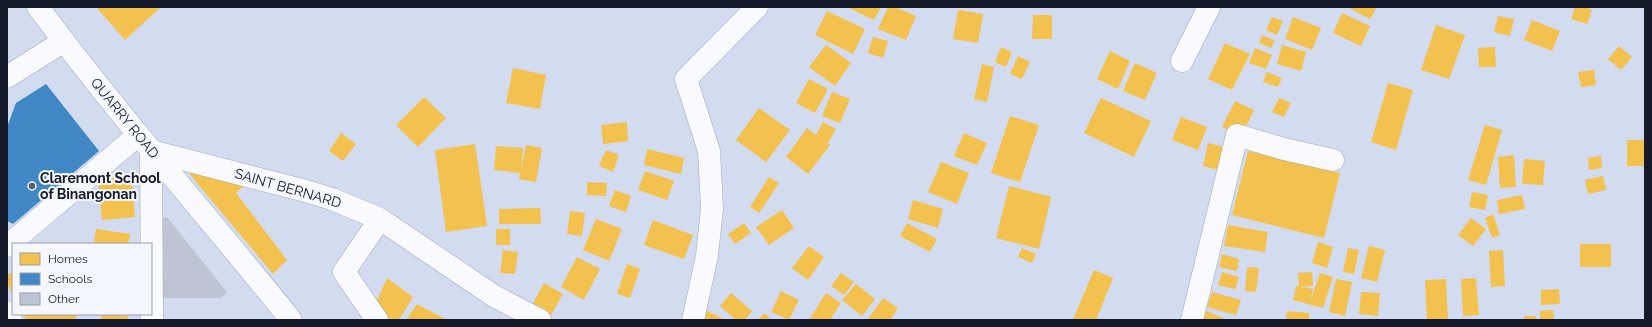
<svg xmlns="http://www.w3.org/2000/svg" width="1652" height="327" font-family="Raleway,sans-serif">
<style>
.homes{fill:#f2c14e}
.schools{fill:#3f88c5}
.building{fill:#bec4d4}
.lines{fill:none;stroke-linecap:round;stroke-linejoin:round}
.minor-casing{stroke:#a1a8b7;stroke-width:23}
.minor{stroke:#f8fafd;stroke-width:22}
.poi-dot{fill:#585e6e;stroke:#f4f7ff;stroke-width:1.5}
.labels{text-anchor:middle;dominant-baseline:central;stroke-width:4;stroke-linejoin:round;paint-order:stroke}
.street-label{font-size:14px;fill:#161b29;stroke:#f4f7ff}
.poi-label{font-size:14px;font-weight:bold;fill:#161b29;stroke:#f4f7ff;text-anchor:start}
</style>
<rect width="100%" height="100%" fill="#d2dbef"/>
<path class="homes" d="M96 7H161L125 40Z
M850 7H881L874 20 849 8Z
M888 7H895L916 16 906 40 878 29Z
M1352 7H1377L1370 19 1351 9Z
M1575 7H1585L1592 10 1587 24 1571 19Z
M958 10 983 14 978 43 953 39Z
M827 11 865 29 853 54 815 35Z
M1342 13 1370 26 1361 46 1333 33Z
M1033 15H1052V39H1032Z
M1498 16 1514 19 1510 36 1494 32Z
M1272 17 1283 21 1277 35 1266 30Z
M1293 17 1321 28 1312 50 1285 39Z
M1532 20 1560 31 1552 51 1524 40Z
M1436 25 1465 35 1449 79 1421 70Z
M1262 35 1275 41 1271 48 1259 43Z
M873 37 888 41 883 58 868 53Z
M1225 43 1250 54 1232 90 1208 79Z
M826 45 851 63 835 86 809 67Z
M1282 45 1306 52 1301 71 1277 64Z
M1619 46 1632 57 1621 70 1608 59Z
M1001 47 1012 52 1006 67 995 62Z
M1495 47 1496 67H1479L1478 48Z
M1255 48 1272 55 1266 69 1249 63Z
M1110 51 1130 61 1118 89 1097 79Z
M1018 56 1030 62 1022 79 1010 74Z
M1135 63 1157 73 1145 100 1123 91Z
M982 64 994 67 987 102 974 99Z
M513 68 546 75 540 109 506 103Z
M1594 70 1596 85 1581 87 1578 72Z
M1267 72 1282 78 1278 87 1263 82Z
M809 79 828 89 815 113 796 103Z
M1388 83 1413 90 1396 150 1371 142Z
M832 92 850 99 840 123 822 116Z
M424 97 446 118 418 147 396 125Z
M1101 98 1151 121 1134 157 1084 133Z
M1279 98 1291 103 1284 117 1272 112Z
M1235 101 1254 110 1241 137 1222 127Z
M759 108 790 130 766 162 736 140Z
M1010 116 1039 125 1020 182 991 173Z
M1181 117 1207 127 1198 150 1172 140Z
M627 122 628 141 603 144 601 125Z
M823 122 836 129 828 143 824 141 830 145 808 174 786 157 807 128 816 135Z
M1485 125 1502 130 1486 185 1468 180Z
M341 133 356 144 343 161 329 151Z
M964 133 987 143 977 165 954 156Z
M1627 140H1645V166H1627Z
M1208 143 1224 147 1218 170 1203 166Z
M475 144 487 226 446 232 435 150Z
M526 145 542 148 536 182 519 179 520 173 494 170 496 146 523 148 521 169Z
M647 149 684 158 681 174 644 165Z
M606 150 619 155 613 172 599 166Z
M1248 151 1340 173 1324 238 1232 215Z
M1514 155 1516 187 1500 188 1498 157Z
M1601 156 1602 168 1589 170 1588 158Z
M1524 159 1545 161 1543 185 1522 184Z
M941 162 969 173 957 204 928 192Z
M187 171 245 185 236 193 287 260 273 274Z
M645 171 674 181 667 200 638 190Z
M131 176 135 217 102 220 98 179Z
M1603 176 1606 190 1588 194 1585 180Z
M769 177 779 183 759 213 750 207Z
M587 182 607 183 606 196 587 195Z
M1009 186 1051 197 1039 249 996 238Z
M615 190 631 196 626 212 609 206Z
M1472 192 1488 195 1485 210 1469 207Z
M1522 195 1525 209 1499 214 1497 200Z
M913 200 943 209 938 228 908 219Z
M540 208 541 224H499V209Z
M782 210 794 228 769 245 756 227Z
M570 211 585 213 582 236 567 234Z
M1493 214 1500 235 1492 238 1485 218Z
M1471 218 1486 229 1473 246 1458 235Z
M596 219 622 229 609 261 583 250Z
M653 220 693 235 684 259 644 245Z
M744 223 751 233 735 244 728 234Z
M907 223 937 239 930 252 900 236Z
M1228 225 1268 232 1265 252 1224 246Z
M96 229 130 234 128 244H94Z
M496 229H510V245H496Z
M1318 242 1333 247 1327 268 1312 263Z
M1580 244H1611V267H1580Z
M809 246 824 257 808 280 792 268Z
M1369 246 1385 250 1377 282 1361 278Z
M1022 248 1036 254 1032 263 1018 257Z
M1348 248 1359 250 1354 274 1343 272Z
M503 250 518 252 515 274 500 273Z
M1503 250 1505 286 1491 287 1489 251Z
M1222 254 1239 259 1237 271 1219 267Z
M577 257 600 269 584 300 561 287Z
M627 264 640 269 630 298 617 294Z
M1247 267 1259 268 1256 292 1245 291Z
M1094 270 1113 278 1096 320H1073Z
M13 272V295L7 283V275Z
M1222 272 1239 277 1235 289 1218 285Z
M1312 272 1313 286 1299 287 1298 273Z
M841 273 854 282 844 295 831 286Z
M1320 273 1333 277 1323 308 1293 300 1296 286 1313 289 1310 302Z
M387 278 413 297 399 320H388L374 307Z
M1476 278 1479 315 1463 316 1461 279Z
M1336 279 1352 282 1345 316 1329 312Z
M1446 279 1448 320H1427L1425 280Z
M544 283 563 294 551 315 532 305Z
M856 284 875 299 862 316 842 300Z
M1559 289 1560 304 1541 305V290Z
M781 291 799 300 789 320 771 312Z
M1212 292 1241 300 1236 315 1207 307Z
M1361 292 1380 293 1378 316 1359 314Z
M731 293 752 311 745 320H736L720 306Z
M826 293 841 303 830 320H809Z
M883 298 898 308 890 320H867Z
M417 304 447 320H406Z
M705 310 726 320H700Z
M1204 310 1223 318 1222 320H1200Z
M1553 310 1554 320H1540V311Z
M1287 311 1309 313V320H1286Z
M765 313 771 320H757Z
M23 314H76V320H26Z
M102 314 128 316V320H101Z
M1524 316H1536V320H1524Z"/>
<path class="schools" d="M46 84 99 151 13 224 7 221V127L16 103Z"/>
<path class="building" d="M167 217 227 292 221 298H163L162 219Z"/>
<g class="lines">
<defs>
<path id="minor" d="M38 7C118 115 207 215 291 320
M1182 61 1209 7
M7 77 64 41
M7 246 138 135
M7 312 11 320
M152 320 151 151 306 191 332 199 380 219 494 296 540 320
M377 320 344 272 380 219
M693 320 707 256 712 208 709 151 686 79 757 7
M1192 320 1237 135 1284 149 1333 160"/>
</defs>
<use href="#minor" class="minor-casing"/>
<use href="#minor" class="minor"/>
</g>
<circle class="poi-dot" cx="32" cy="186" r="4"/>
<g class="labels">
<g class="street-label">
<text transform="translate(125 118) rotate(51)">QUARRY ROAD</text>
<text transform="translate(288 188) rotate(16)">SAINT BERNARD</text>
</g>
<g class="poi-label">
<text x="40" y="178">Claremont School<tspan x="40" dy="16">of Binangonan</tspan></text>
</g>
</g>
<rect width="1652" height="327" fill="none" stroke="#161b29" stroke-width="16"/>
<rect x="12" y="243" width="140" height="72" fill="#f4f7ff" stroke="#9b9fa9"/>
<rect x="20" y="253" width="20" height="12" fill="#f2c14e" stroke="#9b9fa9"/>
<text x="48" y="263" font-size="12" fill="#161b29">Homes</text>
<rect x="20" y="273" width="20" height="12" fill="#3f88c5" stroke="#9b9fa9"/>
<text x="48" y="283" font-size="12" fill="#161b29">Schools</text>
<rect x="20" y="293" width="20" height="12" fill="#bec4d4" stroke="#9b9fa9"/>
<text x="48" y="303" font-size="12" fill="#161b29">Other</text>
</svg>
